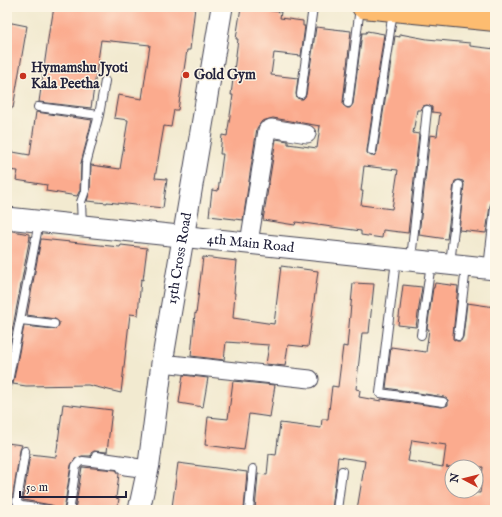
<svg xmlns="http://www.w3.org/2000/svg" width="502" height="517" font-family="'IM FELL English',serif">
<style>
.building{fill:#fbab8e;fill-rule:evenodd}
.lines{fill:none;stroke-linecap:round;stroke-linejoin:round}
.service-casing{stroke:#414051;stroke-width:10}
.minor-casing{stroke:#414051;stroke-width:19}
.tertiary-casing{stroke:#414051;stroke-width:23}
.primary-casing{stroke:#414051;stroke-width:24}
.service{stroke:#fff;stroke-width:8}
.minor{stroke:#fff;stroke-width:17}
.tertiary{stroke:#fff;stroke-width:21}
.primary{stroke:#fdbc6f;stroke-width:22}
.poi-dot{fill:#c8321e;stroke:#fcf5e5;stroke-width:1.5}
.labels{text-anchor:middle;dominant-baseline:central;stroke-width:3;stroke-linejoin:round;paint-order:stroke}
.poi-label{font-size:14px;font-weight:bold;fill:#22223b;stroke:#fcf5e5;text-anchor:start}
.street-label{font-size:14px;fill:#22223b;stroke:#fcf5e5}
</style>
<rect width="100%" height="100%" fill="#fcf5e5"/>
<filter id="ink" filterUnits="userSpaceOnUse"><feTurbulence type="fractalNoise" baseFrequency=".025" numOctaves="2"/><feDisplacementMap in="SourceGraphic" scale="8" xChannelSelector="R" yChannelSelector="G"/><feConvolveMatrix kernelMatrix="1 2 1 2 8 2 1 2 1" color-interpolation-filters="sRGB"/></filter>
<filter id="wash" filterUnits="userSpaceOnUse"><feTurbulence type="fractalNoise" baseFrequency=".012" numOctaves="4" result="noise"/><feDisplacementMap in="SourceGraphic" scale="16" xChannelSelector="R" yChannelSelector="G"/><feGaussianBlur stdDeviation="0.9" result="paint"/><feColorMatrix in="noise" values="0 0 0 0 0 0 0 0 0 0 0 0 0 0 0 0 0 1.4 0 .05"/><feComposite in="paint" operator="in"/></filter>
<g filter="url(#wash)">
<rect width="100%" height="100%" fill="#f2ead0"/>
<g id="blocks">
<path class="building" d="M54 7H195L190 50H187L178 110H174L171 127 164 126 155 178 167 179 163 208 107 202V203L87 201 90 191 91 165 120 169 128 120 114 118 118 95 142 99 150 45 101 40 91 108 39 102 50 25H51Z
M241 7 281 12 280 18 303 21V26H305L301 56 274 53 271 75 298 78 296 94 297 98 300 99H303L306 95 316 27 351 31 343 102V105L347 108H350L353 104 362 33H366L367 31 384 34 367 150V153L371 156H374L377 152 395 36 400 37V34L427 39 470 43V46L495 49V100L493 118H495V167L493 180H495V202L491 203 490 206 486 233 459 230 464 185 463 181 459 180 455 181 454 184 447 239 419 235 430 135 437 136 440 113 432 112V107L427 105 423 106 421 110H417L413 133 419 134 408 233 383 230 382 238 361 235V231L296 222 295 225 263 220 276 139 288 141V144L317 148 320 126 273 118 262 121 257 128 243 220 209 216 212 190 218 191 223 154H220L222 135 227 136 233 95H231L238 39H236ZM364 166 398 170 392 209 361 205 363 191H361Z
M7 22 27 26 13 108H7Z
M36 112 92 120 81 163 80 190 77 196 46 191 47 185 16 180 18 171 7 170V151L30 155Z
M7 230 29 234V237H30L7 358Z
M41 239 120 247 121 245 147 248 143 280 141 279 138 315 130 314 121 393 88 385 26 386 13 384 24 326 54 329H56L59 325V322L55 319 27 315Z
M203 257 237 261 234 293H235L233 318 274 324 281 266 318 271 308 347 288 345 285 366 266 364 269 345 226 342 224 360 191 356 195 313 196 314Z
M353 283 374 284 369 333H362L356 389 360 390 359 397 381 401V399L442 407 448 405V400L444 397 386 388 391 347 426 352 429 329H427L433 288H434L435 283 458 286 453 335V339L457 341H461L463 337 467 303 495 307V347L492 367 495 368V510H357L365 461 338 457 332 510H255L258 474 267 475 269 454 276 455 280 423 321 428 322 419H328L332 386 338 387 343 346 347 347ZM412 440 446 445 443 467 408 461ZM446 467H483L480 493 452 491V468Z
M403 285 422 287 416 327 398 325Z
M183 375 208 378 203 407 179 403Z
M233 381 275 385 270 417 249 414 244 450 205 445 208 417 228 419Z
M63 404 112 410 107 452 94 451 91 453V456H82L75 459 71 465 64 510H55L54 506 51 505 23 500 30 454 56 457Z
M7 443 22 445 20 450 12 500 14 507 18 510H7Z
M178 463 247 472 244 510H192L172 507Z
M82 467 116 470 119 474 116 498 119 499 117 510H75Z"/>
</g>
</g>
<g filter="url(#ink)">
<use href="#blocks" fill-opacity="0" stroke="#414051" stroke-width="1"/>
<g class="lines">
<defs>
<path id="service" d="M301 94 313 7
M348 103 360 7
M38 107 99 115
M372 151 393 11
M82 225 81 202 85 191 86 164 99 115 105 81
M411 259 427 110
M396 260 380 393 443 402
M450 264 459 185
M488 268 495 207
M21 320 54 324
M421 335 431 263
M458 336 466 267
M7 387 39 222
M25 451 17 501 18 504 22 506 50 510
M96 456 131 461
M69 510 70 506 76 466 79 462 83 461 125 466
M249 510 253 469
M337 510 342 471"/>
<path id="minor" d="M249 243 267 130 271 128 307 134
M162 363 310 379
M125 466 148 469"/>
<g id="tertiary">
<path id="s1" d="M7 218 495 269"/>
<path id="s2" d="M139 510 149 464 162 363 222 7"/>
</g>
<path id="primary" d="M363 7 495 20"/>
</defs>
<use href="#service" class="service-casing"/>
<use href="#minor" class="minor-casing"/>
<use href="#tertiary" class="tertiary-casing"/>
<use href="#primary" class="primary-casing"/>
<use href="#service" class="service"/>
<use href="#minor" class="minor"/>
<use href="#tertiary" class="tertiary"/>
<use href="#primary" class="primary"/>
</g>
</g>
<g class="poi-dot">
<circle cx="186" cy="75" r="4"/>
<circle cx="23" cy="76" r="4"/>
</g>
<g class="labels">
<g class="poi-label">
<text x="31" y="68">Hymamshu Jyoti<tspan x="31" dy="16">Kala Peetha</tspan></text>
<text x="194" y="75">Gold Gym</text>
</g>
<g class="street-label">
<text stroke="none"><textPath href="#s1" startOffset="245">4th Main Road</textPath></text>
<text stroke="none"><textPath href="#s2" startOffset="255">15th Cross Road</textPath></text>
</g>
</g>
<rect width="502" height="517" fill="none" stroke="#fcf5e5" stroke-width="24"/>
<g transform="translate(464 479) rotate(277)"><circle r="19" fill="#fcf5e5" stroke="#a5a1a1"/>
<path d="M0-3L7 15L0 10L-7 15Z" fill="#c8321e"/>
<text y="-6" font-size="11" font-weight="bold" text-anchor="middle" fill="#22223b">N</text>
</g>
<path d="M20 491v6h106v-6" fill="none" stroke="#22223b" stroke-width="2"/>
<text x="26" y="491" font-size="12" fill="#22223b" stroke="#fcf5e5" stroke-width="3" paint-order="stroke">50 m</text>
</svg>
